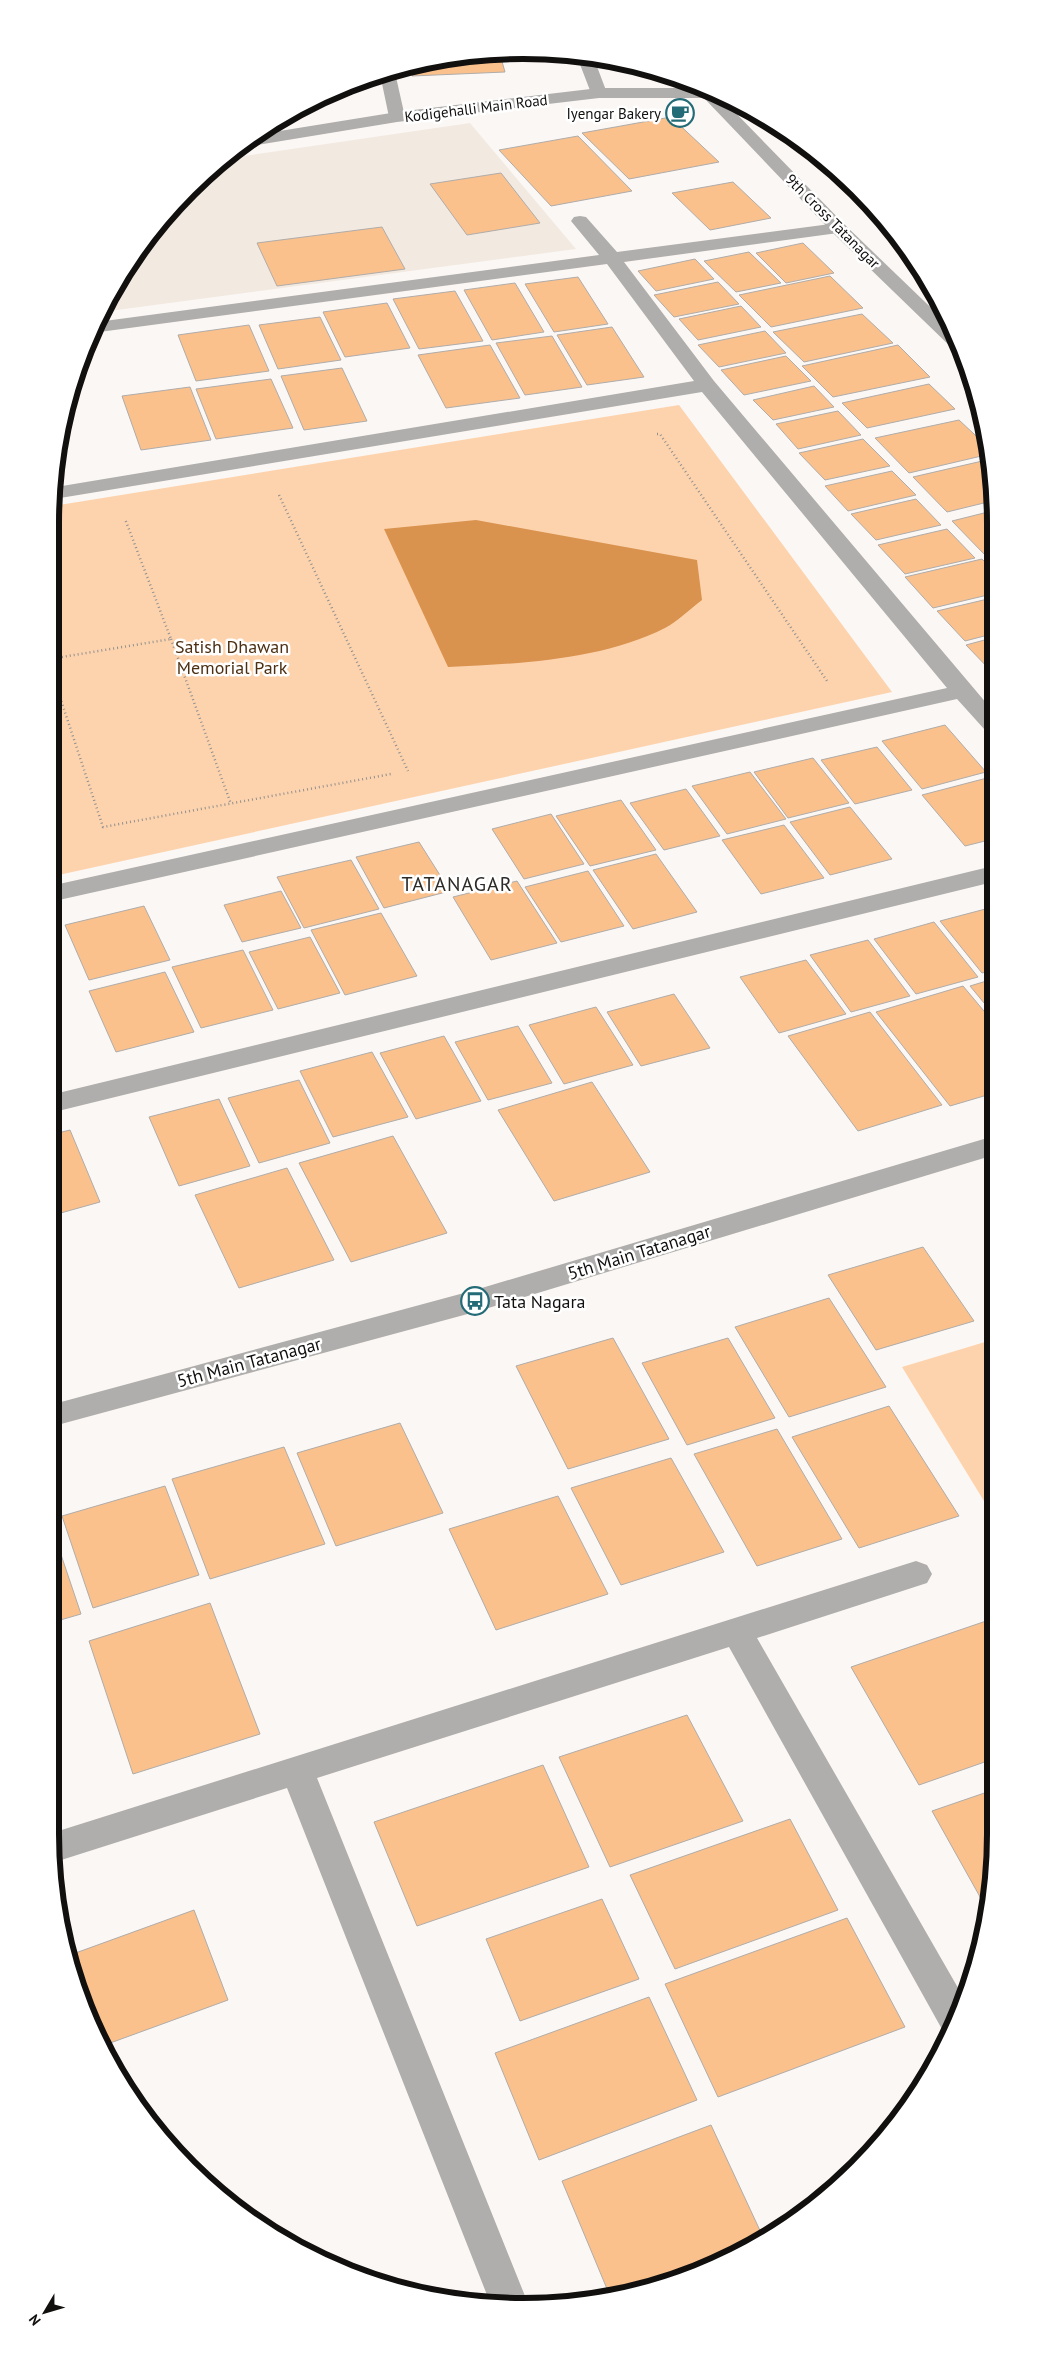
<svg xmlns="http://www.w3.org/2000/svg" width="1046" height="2357" font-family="'PT Sans',sans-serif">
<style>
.built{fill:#f2e9e1}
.green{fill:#fdd3ae}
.water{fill:#d9934f}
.building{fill:#fbc18c;stroke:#b0aca9}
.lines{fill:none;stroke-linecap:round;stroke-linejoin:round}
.path{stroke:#92908e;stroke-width:2.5;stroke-dasharray:1 3;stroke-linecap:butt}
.minor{fill:#afaeac;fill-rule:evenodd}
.tertiary{fill:#afaeac;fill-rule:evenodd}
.labels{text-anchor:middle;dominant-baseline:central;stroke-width:5;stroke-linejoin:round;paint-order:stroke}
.far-street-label{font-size:15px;fill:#11100f;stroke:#fff}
.far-poi-label{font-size:15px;fill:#11100f;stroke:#fff;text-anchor:end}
.park-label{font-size:18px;fill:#4c2f12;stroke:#fff}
.street-label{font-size:18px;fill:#11100f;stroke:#fff}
.poi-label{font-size:18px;fill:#11100f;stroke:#fff;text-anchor:start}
.quarter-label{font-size:20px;letter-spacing:1px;fill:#2d2b28;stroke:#fff}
.rim{fill:none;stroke:#11100f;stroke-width:6}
</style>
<rect width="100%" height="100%" fill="#fbf7f4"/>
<path class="built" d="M470 123 576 249 102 312 114 286 168 211 223 159Z"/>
<path class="green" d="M679 405 892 692 54 876 50 861V523L53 506Z
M995 1339V1519L902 1367Z"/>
<path class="water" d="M476 520 697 560 702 600C690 609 678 621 665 628 602 660 518 664 448 667L384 529Z"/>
<path class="building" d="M492 51H499L505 72 412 76 410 65Z
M671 117 719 162 629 179 582 133Z
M578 136 632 191 551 206 499 150Z
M501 173 540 223 467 235 430 184Z
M733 182 771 218 710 230 672 193Z
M382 227 405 269 277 286 257 243Z
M803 243 834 273 786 283 756 253Z
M749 252 781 283 736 292 704 261Z
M695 259 714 279 656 291 638 271Z
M830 276 863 308 771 327 739 295Z
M578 277 608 324 554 332 525 284Z
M718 282 739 304 674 317 654 295Z
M515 283 544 332 492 340 464 290Z
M455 291 483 341 419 349 393 299Z
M387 303 410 348 345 357 323 312Z
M741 306 761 327 698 340 679 319Z
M862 314 893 343 804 362 773 332Z
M320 317 341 360 278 369 259 325Z
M249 325 269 371 196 381 178 335Z
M612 327 644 377 587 385 557 335Z
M765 331 786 353 719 367 698 345Z
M552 336 582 387 525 395 496 343Z
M490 345 520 398 446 408 418 355Z
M898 345 930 377 833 397 802 366Z
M786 356 811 381 744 395 721 370Z
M342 368 367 421 304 430 281 376Z
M271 379 293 428 216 439 196 389Z
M929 384 955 409 867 428 842 403Z
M814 386 834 407 773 420 753 400Z
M190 387 211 440 141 450 122 396Z
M838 411 861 435 798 449 776 424Z
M959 420 989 448 990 454 909 473 875 438Z
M863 439 890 466 825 480 799 453Z
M991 459 992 501 947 512 913 477Z
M892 471 916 495 848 511 825 486Z
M916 499 941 525 876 540 851 514Z
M992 511V553L985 555 952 521Z
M947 529 975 558 905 574 878 545Z
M982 559 992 569V594L933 608 905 577Z
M992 598V634L965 641 937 611Z
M992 638 993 673 966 645Z
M945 725 986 772 922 789 882 741Z
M877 747 912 790 855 804 821 760Z
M813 758 849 803 788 818 754 772Z
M750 772 786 819 727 834 692 786Z
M987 778 993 785V839L965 846 922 795Z
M686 789 720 836 664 850 630 803Z
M621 800 656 850 590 866 556 816Z
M850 807 892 859 830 875 790 822Z
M551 814 584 864 524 879 492 829Z
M784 825 824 878 761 894 722 840Z
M419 842 450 891 384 908 356 857Z
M656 854 697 912 633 929 593 870Z
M351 860 379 909 304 928 277 877Z
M588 871 624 926 561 942 525 887Z
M517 881 557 943 491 960 453 897Z
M281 891 301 928 242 942 224 905Z
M144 906 170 960 89 980 65 925Z
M993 907V970L982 973 940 921Z
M381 913 417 976 345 995 311 930Z
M934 922 978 977 916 994 874 939Z
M310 937 340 993 278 1009 249 952Z
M868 940 910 996 851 1012 810 955Z
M243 950 273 1010 201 1028 172 967Z
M806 960 846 1014 779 1033 740 977Z
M165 972 194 1032 116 1052 89 991Z
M993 979 994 1015 970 986Z
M963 986 994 1023V1093L950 1106 876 1012Z
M674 994 710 1048 641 1066 607 1012Z
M596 1007 633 1065 564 1084 529 1025Z
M870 1012 942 1105 858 1131 788 1036Z
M518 1026 552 1083 488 1100 455 1042Z
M444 1036 481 1101 416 1119 380 1053Z
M372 1052 408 1117 333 1137 300 1071Z
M299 1080 330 1143 259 1163 228 1098Z
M592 1082 650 1172 554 1201 498 1110Z
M219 1099 250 1166 179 1186 149 1117Z
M70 1130 100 1202 50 1216V1135Z
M393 1136 447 1233 351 1262 299 1163Z
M287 1168 334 1260 239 1288 195 1195Z
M923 1247 974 1321 876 1350 828 1275Z
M829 1298 886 1387 789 1417 735 1327Z
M613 1338 669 1439 568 1469 516 1366Z
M728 1338 775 1418 687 1445 642 1363Z
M889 1406 959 1516 859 1548 792 1437Z
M400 1423 443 1513 336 1546 297 1453Z
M777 1429 842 1539 757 1566 694 1454Z
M284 1447 325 1544 210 1579 172 1479Z
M671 1458 724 1552 621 1585 571 1488Z
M165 1486 199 1575 93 1608 62 1516Z
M558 1496 608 1594 496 1630 449 1529Z
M50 1522 81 1614 50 1623Z
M210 1603 260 1734 133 1774 89 1641Z
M995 1618 996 1758 919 1785 851 1667Z
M687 1715 743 1821 610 1867 559 1757Z
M543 1765 589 1867 417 1926 374 1822Z
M996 1789V1834L984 1904 932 1811Z
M790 1819 838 1910 675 1969 630 1875Z
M602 1899 639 1979 520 2021 486 1939Z
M194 1910 228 2000 102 2046 75 1986 70 1955Z
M847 1918 905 2027 718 2097 665 1984Z
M649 1997 697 2100 539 2160 495 2053Z
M711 2125 763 2237 610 2296 562 2181Z"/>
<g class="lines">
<path class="path" d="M657 434H660L827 681
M279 495 408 771
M171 639 231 804
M50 659 171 639 125 519
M50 667 103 827 391 774"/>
<path class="minor" d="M576 54 593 56 607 93 605 97H593L591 93Z
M394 68 405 117 403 121H391L389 117 380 74Z
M580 216 586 217 617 252 838 223 844 224 847 228 844 232 838 233 624 262 714 381 993 711V732L985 730 957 699 50 902V886L947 688 702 392 54 499 56 487 694 381 607 264 92 333 97 322 599 255 571 221 574 217Z
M993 866V882L50 1113V1095Z
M994 1136V1155L475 1312 50 1427V1405L475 1290Z
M916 1561 927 1565 932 1574 927 1583 757 1638 965 2000 950 2033 943 2031 729 1647 317 1778 527 2301 489 2300 287 1788 55 1862 50 1834 52 1833Z"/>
<path class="tertiary" d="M599 88H699L726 103 844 224 950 326 960 342 962 351 954 350 832 232 704 98H599L397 122 245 147 239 145 255 135 397 112Z"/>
</g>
<defs>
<symbol id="cafe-ring" viewBox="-11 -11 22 22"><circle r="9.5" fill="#fff" stroke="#246b78" stroke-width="1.5"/><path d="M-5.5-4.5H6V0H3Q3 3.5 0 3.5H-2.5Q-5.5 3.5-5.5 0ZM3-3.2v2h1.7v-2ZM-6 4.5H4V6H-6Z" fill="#246b78"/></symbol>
<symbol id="bus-ring" viewBox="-11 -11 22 22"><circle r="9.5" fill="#fff" stroke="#246b78" stroke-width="1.5"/><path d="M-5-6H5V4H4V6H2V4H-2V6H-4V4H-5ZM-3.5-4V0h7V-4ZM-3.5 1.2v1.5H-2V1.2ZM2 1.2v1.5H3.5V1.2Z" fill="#246b78"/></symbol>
</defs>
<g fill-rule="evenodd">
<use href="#cafe-ring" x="664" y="97" width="32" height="32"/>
<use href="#bus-ring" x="459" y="1285" width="32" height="32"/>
</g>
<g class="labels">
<g class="far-street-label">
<text transform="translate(476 108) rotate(-7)">Kodigehalli Main Road</text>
<text transform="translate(833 221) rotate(45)">9th Cross Tatanagar</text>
</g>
<g class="far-poi-label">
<text x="661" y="113">Iyengar Bakery</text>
</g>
<g class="park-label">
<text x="232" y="646">Satish Dhawan<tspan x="232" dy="21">Memorial Park</tspan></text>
</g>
<g class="street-label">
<text transform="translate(639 1252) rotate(-17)">5th Main Tatanagar</text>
<text transform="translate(249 1362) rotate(-15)">5th Main Tatanagar</text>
</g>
<g class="poi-label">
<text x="494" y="1301">Tata Nagara</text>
</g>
<g class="quarter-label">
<text x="457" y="884">TATANAGAR</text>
</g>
</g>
<path d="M0 0H1046V2357H0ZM523 59H523A464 464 0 0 1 987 523V1834A464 464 0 0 1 523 2298H523A464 464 0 0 1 59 1834V523A464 464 0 0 1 523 59Z" fill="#fff" fill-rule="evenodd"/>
<path class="rim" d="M523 59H523A464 464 0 0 1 987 523V1834A464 464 0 0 1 523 2298H523A464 464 0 0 1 59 1834V523A464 464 0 0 1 523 59Z"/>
<g transform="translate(45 2312) rotate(232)" stroke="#ffffff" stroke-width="4" paint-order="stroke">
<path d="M0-4L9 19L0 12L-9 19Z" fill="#11100f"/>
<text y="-8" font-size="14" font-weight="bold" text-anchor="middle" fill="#11100f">N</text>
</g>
</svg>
